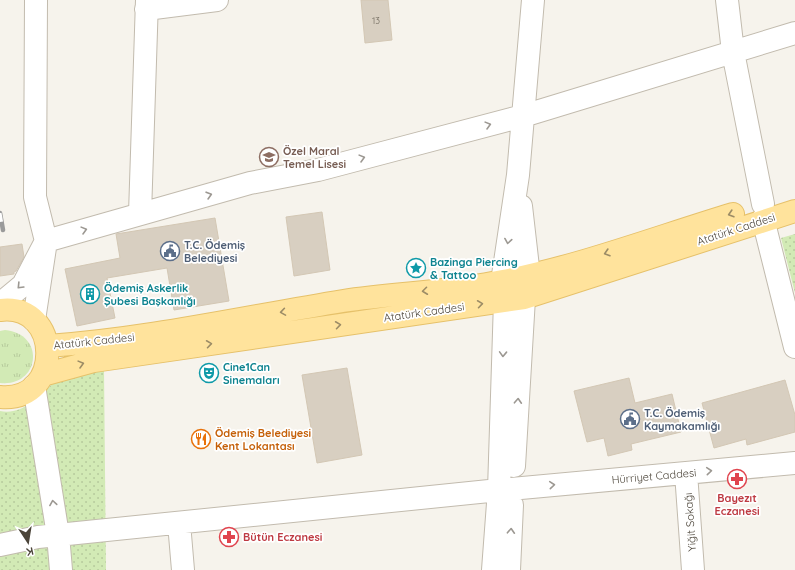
<svg xmlns="http://www.w3.org/2000/svg" width="795" height="570" font-family="Quicksand,sans-serif">
<style>
.grass{fill:url(#grass-tufts)}
.park{fill:url(#park-dots)}
.building{fill:#d8cfc1;stroke:#d3c7b4}
.lines{fill:none;stroke-linecap:round;stroke-linejoin:round}
.minor-casing{stroke:#c2bbae;stroke-width:24}
.major-casing{stroke:#e6c16a;stroke-width:24}
.minor{stroke:#fff;stroke-width:22}
.major{stroke:#ffe39c;stroke-width:22}
.rail-casing{stroke:#9a9a9a;stroke-width:4.5}
.rail{stroke:#fff;stroke-width:3;stroke-dasharray:9;stroke-linecap:butt}
.oneway{stroke:#9c9892}
.oneway2{stroke:#9c8c66}
.labels{text-anchor:middle;dominant-baseline:central;stroke-width:3.5;stroke-linejoin:round;paint-order:stroke}
.number-label{font-size:9px;fill:#6e675b}
.education-label{font-size:11px;font-weight:bold;fill:#785e54;stroke:#fff;text-anchor:start}
.street-label{font-size:11px;fill:#4b4439;stroke:#fff}
.service-label{font-size:11px;font-weight:bold;fill:#4e5e75;stroke:#fff;text-anchor:start}
.culture-label{font-size:11px;font-weight:bold;fill:#0d838f;stroke:#fff;text-anchor:start}
.food-label{font-size:11px;font-weight:bold;fill:#c56008;stroke:#fff;text-anchor:start}
.health-label{font-size:11px;font-weight:bold;fill:#be3a42;stroke:#fff}
</style>
<defs>
<pattern id="grass-tufts" width="24" height="20" patternUnits="userSpaceOnUse"><rect width="24" height="20" fill="#d2eab5"/><path d="M3 7l-1-3M5 7V3M7 7l1-3M15 17l-1-3M17 17v-4M19 17l1-3" fill="none" stroke="#b6ca9c"/></pattern>
<pattern id="park-dots" width="8" height="8" patternUnits="userSpaceOnUse"><rect width="8" height="8" fill="#d2eab5"/><path d="M2 2h.1M6 6h.1" fill="none" stroke="#b6ca9c" stroke-width="1.8" stroke-linecap="round"/></pattern>
</defs>
<rect width="100%" height="100%" fill="#f6f3ec"/>
<path class="grass" d="M5 330C46 334 40 387 0 383V331Z"/>
<path class="park" d="M795 234V293L781 238Z
M104 369 106 570H0V411C24 416 45 392 59 376Z"/>
<path class="building" d="M361 0H388L392 40 365 43Z
M322 212 330 270 294 276 286 217Z
M215 218 229 301 174 310 167 268 107 278 115 318 77 326 65 269 120 258 116 234Z
M22 244 24 257 16 271 14 272V274L0 276V247Z
M347 368 362 455 317 463 302 375Z
M629 378 635 403 672 394 681 432 631 444 632 450 608 456 604 438 587 442 574 391Z
M785 380 795 415V432L747 445 746 439 714 448 702 403Z"/>
<g class="lines">
<defs>
<path id="minor" d="M727 0 733 52 763 204
M146 9 217 0
M140 214 147 0
M763 219 795 347
M0 304 23 285 46 241 250 183 318 170 523 116 795 33
M34 320 46 241 35 197 36 0
M34 386 58 535 61 570
M514 466 524 298 529 276 521 206
M686 473 693 570
M179 523 183 570
M0 545 38 537 499 490 795 463
M493 570 499 490 505 301 502 282 518 175 533 0
M509 570 512 505"/>
<path id="major" d="M0 310C62 302 64 403 0 397
M48 346C147 339 245 317 343 301 396 293 451 292 503 281 581 266 657 237 733 214
M43 375 94 361 524 298 795 211"/>
</defs>
<use href="#minor" class="minor-casing"/>
<use href="#major" class="major-casing"/>
<use href="#minor" class="minor"/>
<use href="#major" class="major"/>
<defs>
<path id="rail" d="M0 213 3 230"/>
</defs>
<use href="#rail" class="rail-casing"/>
<use href="#rail" class="rail"/>
</g>
<defs><path id="oneway-chevron" d="M-2-3.5L2.5 0L-2 3.5" fill="none" stroke-width="1.6" stroke-linecap="round" stroke-linejoin="round"/></defs>
<g class="oneway">
<use href="#oneway-chevron" transform="translate(488 125) rotate(-15)"/>
<use href="#oneway-chevron" transform="translate(362 158) rotate(-15)"/>
<use href="#oneway-chevron" transform="translate(209 195) rotate(-16)"/>
<use href="#oneway-chevron" transform="translate(84 230) rotate(-15)"/>
<use href="#oneway-chevron" transform="translate(508 241) rotate(99)"/>
<use href="#oneway-chevron" transform="translate(20 286) rotate(134)"/>
<use href="#oneway-chevron" transform="translate(503 354) rotate(92)"/>
<use href="#oneway-chevron" transform="translate(518 401) rotate(-87)"/>
<use href="#oneway-chevron" transform="translate(709 471) rotate(-5)"/>
<use href="#oneway-chevron" transform="translate(552 485) rotate(-5)"/>
<use href="#oneway-chevron" transform="translate(53 503) rotate(-99)"/>
<use href="#oneway-chevron" transform="translate(511 531) rotate(-87)"/>
</g>
<g class="oneway2">
<use href="#oneway-chevron" transform="translate(731 214) rotate(163)"/>
<use href="#oneway-chevron" transform="translate(607 253) rotate(163)"/>
<use href="#oneway-chevron" transform="translate(425 291) rotate(173)"/>
<use href="#oneway-chevron" transform="translate(480 304) rotate(-8)"/>
<use href="#oneway-chevron" transform="translate(283 312) rotate(171)"/>
<use href="#oneway-chevron" transform="translate(338 325) rotate(-8)"/>
<use href="#oneway-chevron" transform="translate(209 344) rotate(-8)"/>
<use href="#oneway-chevron" transform="translate(81 364) rotate(-15)"/>
</g>
<defs>
<symbol id="school-ring" viewBox="-11 -11 22 22"><circle r="9.5" fill="#fff" stroke="#8d6e63" stroke-width="1.5"/><path d="M0-5L7-2L0 1L-7-2ZM-4 1L0 2.5L4 1V4Q0 6-4 4Z" fill="#8d6e63"/></symbol>
<symbol id="civic-ring" viewBox="-11 -11 22 22"><circle r="9.5" fill="#fff" stroke="#5c6f8a" stroke-width="1.5"/><path d="M-.6-6.5H3V-4.5H.6V-3L4-1V1h2V6H-6V1h2V-1L-.6-3ZM-1.2 2.5V6h2.4V2.5Z" fill="#5c6f8a"/></symbol>
<symbol id="sight-ring" viewBox="-11 -11 22 22"><circle r="9.5" fill="#fff" stroke="#0f9aa8" stroke-width="1.5"/><path d="M0-6L1.8-2.2L6-1.7L2.9 1.2L3.7 5.4L0 3.3L-3.7 5.4L-2.9 1.2L-6-1.7L-1.8-2.2Z" fill="#0f9aa8"/></symbol>
<symbol id="building-ring" viewBox="-11 -11 22 22"><circle r="9.5" fill="#fff" stroke="#0f9aa8" stroke-width="1.5"/><path d="M-4-6H4V6H1V3H-1V6H-4ZM-2.5-4.3h1.7v1.8h-1.7ZM.8-4.3h1.7v1.8H.8ZM-2.5-1h1.7V.8h-1.7ZM.8-1h1.7V.8H.8Z" fill="#0f9aa8"/></symbol>
<symbol id="theatre-ring" viewBox="-11 -11 22 22"><circle r="9.5" fill="#fff" stroke="#0f9aa8" stroke-width="1.5"/><path d="M-5-5.5Q0-4 5-5.5V0Q5 5 0 6Q-5 5-5 0ZM-3.3-2.5H-1v1.5H-3.3ZM1-2.5H3.3v1.5H1ZM-2.8 1Q0 5.5 2.8 1Z" fill="#0f9aa8"/></symbol>
<symbol id="restaurant-ring" viewBox="-11 -11 22 22"><circle r="9.5" fill="#fff" stroke="#e8710a" stroke-width="1.5"/><path d="M-5-6h1v4h1v-4h1v4h1v-4h1v5L-1.5 .5V6h-2V.5L-5-1ZM5-6V6H3V1.5H1.5Q1.5-4 5-6Z" fill="#e8710a"/></symbol>
<symbol id="pharmacy-ring" viewBox="-11 -11 22 22"><circle r="9.5" fill="#fff" stroke="#e0444e" stroke-width="1.5"/><path d="M-2-6h4v4h4v4h-4v4h-4v-4h-4v-4h4Z" fill="#e0444e"/></symbol>
</defs>
<g fill-rule="evenodd">
<use href="#school-ring" x="258" y="146" width="22" height="22"/>
<use href="#civic-ring" x="159" y="240" width="22" height="22"/>
<use href="#sight-ring" x="405" y="257" width="22" height="22"/>
<use href="#building-ring" x="79" y="283" width="22" height="22"/>
<use href="#theatre-ring" x="198" y="362" width="22" height="22"/>
<use href="#civic-ring" x="619" y="408" width="22" height="22"/>
<use href="#restaurant-ring" x="190" y="428" width="22" height="22"/>
<use href="#pharmacy-ring" x="726" y="468" width="22" height="22"/>
<use href="#pharmacy-ring" x="218" y="526" width="22" height="22"/>
</g>
<g class="labels">
<g class="number-label">
<text x="376" y="20">13</text>
</g>
<g class="education-label">
<text x="283" y="151">Özel Maral<tspan x="283" dy="13">Temel Lisesi</tspan></text>
</g>
<g class="street-label">
<text transform="translate(736 229) rotate(-18)">Atatürk Caddesi</text>
<text transform="translate(424 312) rotate(-8)">Atatürk Caddesi</text>
<text transform="translate(94 341) rotate(-6)">Atatürk Caddesi</text>
<text transform="translate(654 476) rotate(-5)">Hürriyet Caddesi</text>
<text transform="translate(690 522) rotate(-94)">Yiğit Sokağı</text>
</g>
<g class="service-label">
<text x="184" y="245">T.C. Ödemiş<tspan x="184" dy="13">Belediyesi</tspan></text>
<text x="644" y="413">T.C. Ödemiş<tspan x="644" dy="13">Kaymakamlığı</tspan></text>
</g>
<g class="culture-label">
<text x="430" y="262">Bazinga Piercing<tspan x="430" dy="13">&amp; Tattoo</tspan></text>
<text x="104" y="288">Ödemiş Askerlik<tspan x="104" dy="13">Şubesi Başkanlığı</tspan></text>
<text x="223" y="367">Cine1Can<tspan x="223" dy="13">Sinemaları</tspan></text>
</g>
<g class="food-label">
<text x="215" y="433">Ödemiş Belediyesi<tspan x="215" dy="13">Kent Lokantası</tspan></text>
</g>
<g class="health-label">
<text x="737" y="498">Bayezıt<tspan x="737" dy="13">Eczanesi</tspan></text>
<text x="243" y="537" text-anchor="start">Bütün Eczanesi</text>
</g>
</g>
<g transform="translate(28 542) rotate(168)" stroke="#ffffff" stroke-width="3" paint-order="stroke">
<path d="M0-3L7 15L0 10L-7 15Z" fill="#4b4439"/>
<text y="-6" font-size="11" font-weight="bold" text-anchor="middle" fill="#4b4439">K</text>
</g>
</svg>
